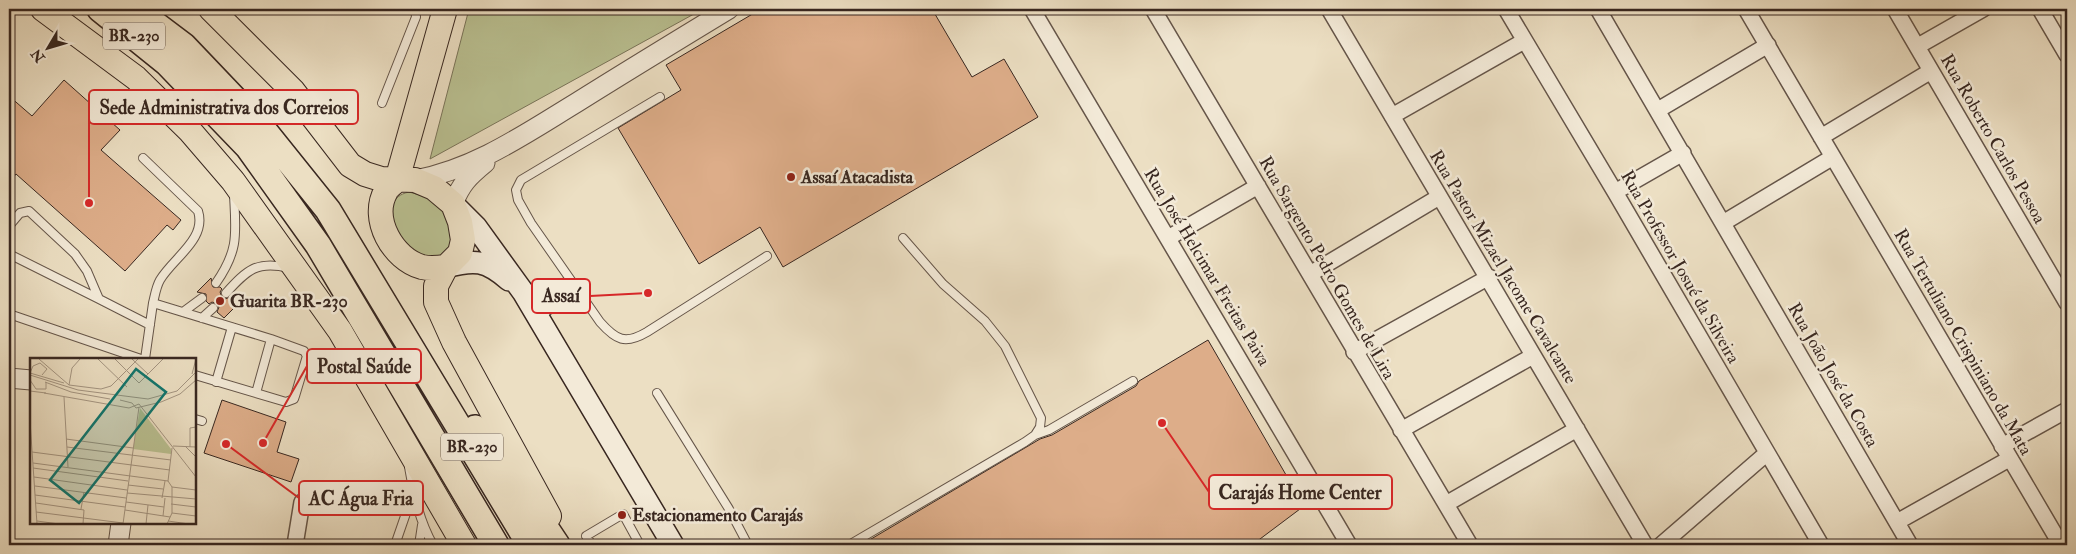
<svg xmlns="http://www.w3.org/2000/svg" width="2076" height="554" font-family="'IM FELL Double Pica',serif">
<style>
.green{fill:#bac192;stroke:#797459}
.building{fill:#ddad89;stroke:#382720}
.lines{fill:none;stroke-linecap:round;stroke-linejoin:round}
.service-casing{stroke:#655549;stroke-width:10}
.minor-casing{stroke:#655549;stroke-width:18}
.tertiary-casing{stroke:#655549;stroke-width:21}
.secondary-casing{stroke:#382720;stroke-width:24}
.primary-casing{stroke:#382720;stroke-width:26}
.trunk-casing{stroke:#382720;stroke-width:28}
.service{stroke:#f3ead8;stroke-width:8}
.minor{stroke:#f3ead8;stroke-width:15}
.tertiary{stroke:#f3ead8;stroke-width:19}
.secondary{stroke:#f3ead8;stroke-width:21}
.primary{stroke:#ecdfc3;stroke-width:24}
.trunk{stroke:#ecdfc3;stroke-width:25}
.poi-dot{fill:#8f2418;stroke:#f3ead8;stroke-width:2}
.labels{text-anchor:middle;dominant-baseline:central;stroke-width:5;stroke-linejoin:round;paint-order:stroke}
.shield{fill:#f3ead8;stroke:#706257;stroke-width:1}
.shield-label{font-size:16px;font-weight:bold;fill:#382720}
.street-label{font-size:18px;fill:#382720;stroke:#f3ead8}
.poi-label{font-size:18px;font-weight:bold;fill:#382720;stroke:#f3ead8;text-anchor:start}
.inset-road{fill:none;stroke:#a49582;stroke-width:1}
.view{fill:#0f766e;fill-opacity:0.15;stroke:#0f766e;stroke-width:2.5}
.inset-edge{fill:none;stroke:#382720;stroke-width:2.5}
.leader{fill:none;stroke:#d62828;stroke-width:2}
.callout-dot{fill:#d62828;stroke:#f3ead8;stroke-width:2}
.callout{fill:#f3ead8;stroke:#d62828;stroke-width:2}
.callout-label{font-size:19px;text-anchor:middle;font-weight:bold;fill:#382720}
</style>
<rect width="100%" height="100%" fill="#ecdfc3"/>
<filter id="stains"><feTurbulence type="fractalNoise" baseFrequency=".004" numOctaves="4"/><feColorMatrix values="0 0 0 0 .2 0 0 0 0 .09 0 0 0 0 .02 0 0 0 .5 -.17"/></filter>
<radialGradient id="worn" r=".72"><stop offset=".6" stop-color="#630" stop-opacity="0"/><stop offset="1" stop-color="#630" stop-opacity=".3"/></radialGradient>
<path class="green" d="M469 9H703L430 159Z
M409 192 427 197 446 212 454 244 445 257 421 258 390 227C391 210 390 196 409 192Z"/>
<path class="building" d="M761 9H932L972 77 1004 59 1038 117 783 267 760 227 699 264 618 128 681 90 666 65Z
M64 80 120 130 101 150 181 220 173 230 167 225 125 271 16 174 9 183V96L32 116Z
M211 278 213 287H220L222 289 220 292 222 297 225 299 230 297 238 304 224 318 217 312 219 307 217 304 212 302 209 304 206 301V294L197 292Z
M1208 340 1304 506 1252 545H861L1040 439 1052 435 1136 386 1139 381Z
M222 400 286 422 277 452 299 459 291 482 204 453Z"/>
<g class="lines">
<defs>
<path id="service" d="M660 97 521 180 516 190 518 200 531 223 600 322C616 340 625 345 647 332L767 256
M382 103 416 17 415 9
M143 158 198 211C207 239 173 258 160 280 156 287 155 295 153 303
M9 226 20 213 29 211 75 254 87 271 99 299 9 254
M216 283C239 250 236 234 234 195
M226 293C247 270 257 260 289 268
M99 299 150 325
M532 303 570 279
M183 312 202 298
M9 314 141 359
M540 316 579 290
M202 318 213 308
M145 359 153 303 271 339 304 351 307 356 295 396 294 399 286 402 195 375
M216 382 232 327
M256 393 271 339
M657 393 729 509 748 545
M195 419 202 421
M1035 435 1049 430 1133 381
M409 467C414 495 419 520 433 545
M395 545 413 493
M419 545 422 525
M592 545 586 536 623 514 640 545
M849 545 1025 442 1035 435 1040 427 1041 418 1005 346 985 321 943 284 903 238"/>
<path id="minor" d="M1032 9 1349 545
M1153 9 1470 545
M1329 9 1645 545
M1506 9 1615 192 1821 545
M1598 9 1910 545
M1746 9 2061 545
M1895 9 2067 303
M2040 9 2067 55
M1918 46 1983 9
M1658 110 1768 45
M1392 116 1524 41
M1821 137 1931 71
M1615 192 1683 153
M1723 223 1833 157
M1168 238 1258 186
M1310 274 1439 197
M1354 352 1489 277
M1401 430 1533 356
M2002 446 2067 410
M1446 504 1577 429
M1897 522 2009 459
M295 545 302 502
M1661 545 1767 453"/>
<path id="tertiary" d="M415 180C475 169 525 134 576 103 627 71 678 40 729 9
M453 204C461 184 468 177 485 163
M9 378 31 380
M118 545 121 523"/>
<path id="secondary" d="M453 204 476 227 523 292 673 545
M446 267C475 259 486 260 509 280"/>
<path id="primary" d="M43 9 136 78 190 131 233 181 340 331 464 545
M211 9 293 91 350 165 365 174 381 179 415 180 434 188 453 204 460 222 463 240 460 253 446 267 436 286V302L454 342 549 516
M445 9 397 180C394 183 388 187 386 191 370 219 393 259 422 267 430 269 438 268 446 267"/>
<path id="trunk" d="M100 9 167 63 248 147 318 245 496 545
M135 9 184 46 263 129 328 210 530 545
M475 428 495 452 557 545"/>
</defs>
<use href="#service" class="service-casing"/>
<use href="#minor" class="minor-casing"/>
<use href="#tertiary" class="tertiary-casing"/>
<use href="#secondary" class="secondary-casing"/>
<use href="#primary" class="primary-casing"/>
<use href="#trunk" class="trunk-casing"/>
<use href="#service" class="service"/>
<use href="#minor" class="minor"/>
<use href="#tertiary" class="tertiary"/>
<use href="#secondary" class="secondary"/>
<use href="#primary" class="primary"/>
<use href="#trunk" class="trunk"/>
</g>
<g class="poi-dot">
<circle cx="791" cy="177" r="5"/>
<circle cx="220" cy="301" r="5"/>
<circle cx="622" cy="515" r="5"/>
</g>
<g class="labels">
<g class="shield">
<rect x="103" y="22.5" width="62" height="27" rx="4"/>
<rect x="441" y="433.5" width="62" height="27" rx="4"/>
</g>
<g class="shield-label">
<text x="134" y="36">BR-230</text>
<text x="472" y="447">BR-230</text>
</g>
<g class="street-label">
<text transform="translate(1993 139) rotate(60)">Rua Roberto Carlos Pessoa</text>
<text transform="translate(1207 267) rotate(59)">Rua José Helcimar Freitas Paiva</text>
<text transform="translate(1503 267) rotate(59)">Rua Pastor Mizael Jacome Cavalcante</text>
<text transform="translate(1680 267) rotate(60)">Rua Professor Josué da Silveira</text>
<text transform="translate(1327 268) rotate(60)">Rua Sargento Pedro Gomes de Lira</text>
<text transform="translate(1963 342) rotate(60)">Rua Tertuliano Crispiniano da Mata</text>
<text transform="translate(1833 375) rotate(60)">Rua João José da Costa</text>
</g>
<g class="poi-label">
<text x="801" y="177">Assaí Atacadista</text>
<text x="230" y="301">Guarita BR-230</text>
<text x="632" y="515">Estacionamento Carajás</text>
</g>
</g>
<g transform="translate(30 358)">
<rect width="166" height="166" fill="#ecdfc3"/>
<path d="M110 50 141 91V96L103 91Z" fill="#bac192"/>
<path class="inset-road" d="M9 1 39 27 71 31 81 28 108 1M68 1 97 29M85 1 109 25 133 1M102 1 118 16M0 15 34 25M0 15 3 8 10 5 17 11 12 17M162 16 166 1M0 17 48 32 118 41 147 33 166 14M0 22 6 31H16V24M15 24 41 34 80 41M39 27 42 10 50 1M0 33 16 35M14 35 99 50M34 39 38 109M90 42 102 45 106 50 131 44 150 36 166 22M99 50 109 46 166 119M0 63 7 166M36 81 103 90M143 88 166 89M155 88 166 99M37 89 141 102M160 89V70L166 69M2 94 140 112M3 105 138 123 142 129M3 110 98 123M4 119 97 132M138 123 142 90M98 127 133 131M5 128 96 140M142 129 166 132M97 135 166 141M5 137 95 149M132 140 135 123M96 144 134 149M6 145 54 152 53 166M141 146 166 149M51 151 54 134M95 152 140 159M6 154 93 165M142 155 166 158M133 158 135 140M7 163 29 166M138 163 159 166M93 166 109 49M116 166 118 147M137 166 142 155V129"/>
<path class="view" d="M106 11 136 34 49 145 20 122Z"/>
<rect width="166" height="166" class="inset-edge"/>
</g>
<path class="leader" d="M89 203L89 107M648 293L590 296M263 443L307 366M1162 423L1209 492M226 444L299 498"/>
<g class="callout-dot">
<circle cx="89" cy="203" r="5"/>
<circle cx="648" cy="293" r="5"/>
<circle cx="263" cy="443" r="5"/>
<circle cx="1162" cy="423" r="5"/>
<circle cx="226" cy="444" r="5"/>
</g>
<g class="callout">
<rect x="89" y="90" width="269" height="34" rx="5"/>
<rect x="532" y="279" width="58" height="34" rx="5"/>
<rect x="307" y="349" width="114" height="34" rx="5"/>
<rect x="1209" y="475" width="183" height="34" rx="5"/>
<rect x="299" y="481" width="124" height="34" rx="5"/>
</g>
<g class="callout-label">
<text x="224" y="114">Sede Administrativa dos Correios</text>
<text x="561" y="302">Assaí</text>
<text x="364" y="373">Postal Saúde</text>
<text x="1300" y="499">Carajás Home Center</text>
<text x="361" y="505">AC Água Fria</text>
</g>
<rect width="2076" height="554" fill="none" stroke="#ecdfc3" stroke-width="30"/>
<rect x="10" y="10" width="2056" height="534" fill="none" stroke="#382720" stroke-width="2.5"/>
<rect x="15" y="15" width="2046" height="524" fill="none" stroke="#382720"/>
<g transform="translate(48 48) rotate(232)" stroke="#f3ead8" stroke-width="4" paint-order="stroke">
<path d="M0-4L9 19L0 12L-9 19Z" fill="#382720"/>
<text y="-8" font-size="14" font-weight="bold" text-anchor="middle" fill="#382720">N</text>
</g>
<rect width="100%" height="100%" filter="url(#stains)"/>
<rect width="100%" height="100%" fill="url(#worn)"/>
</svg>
